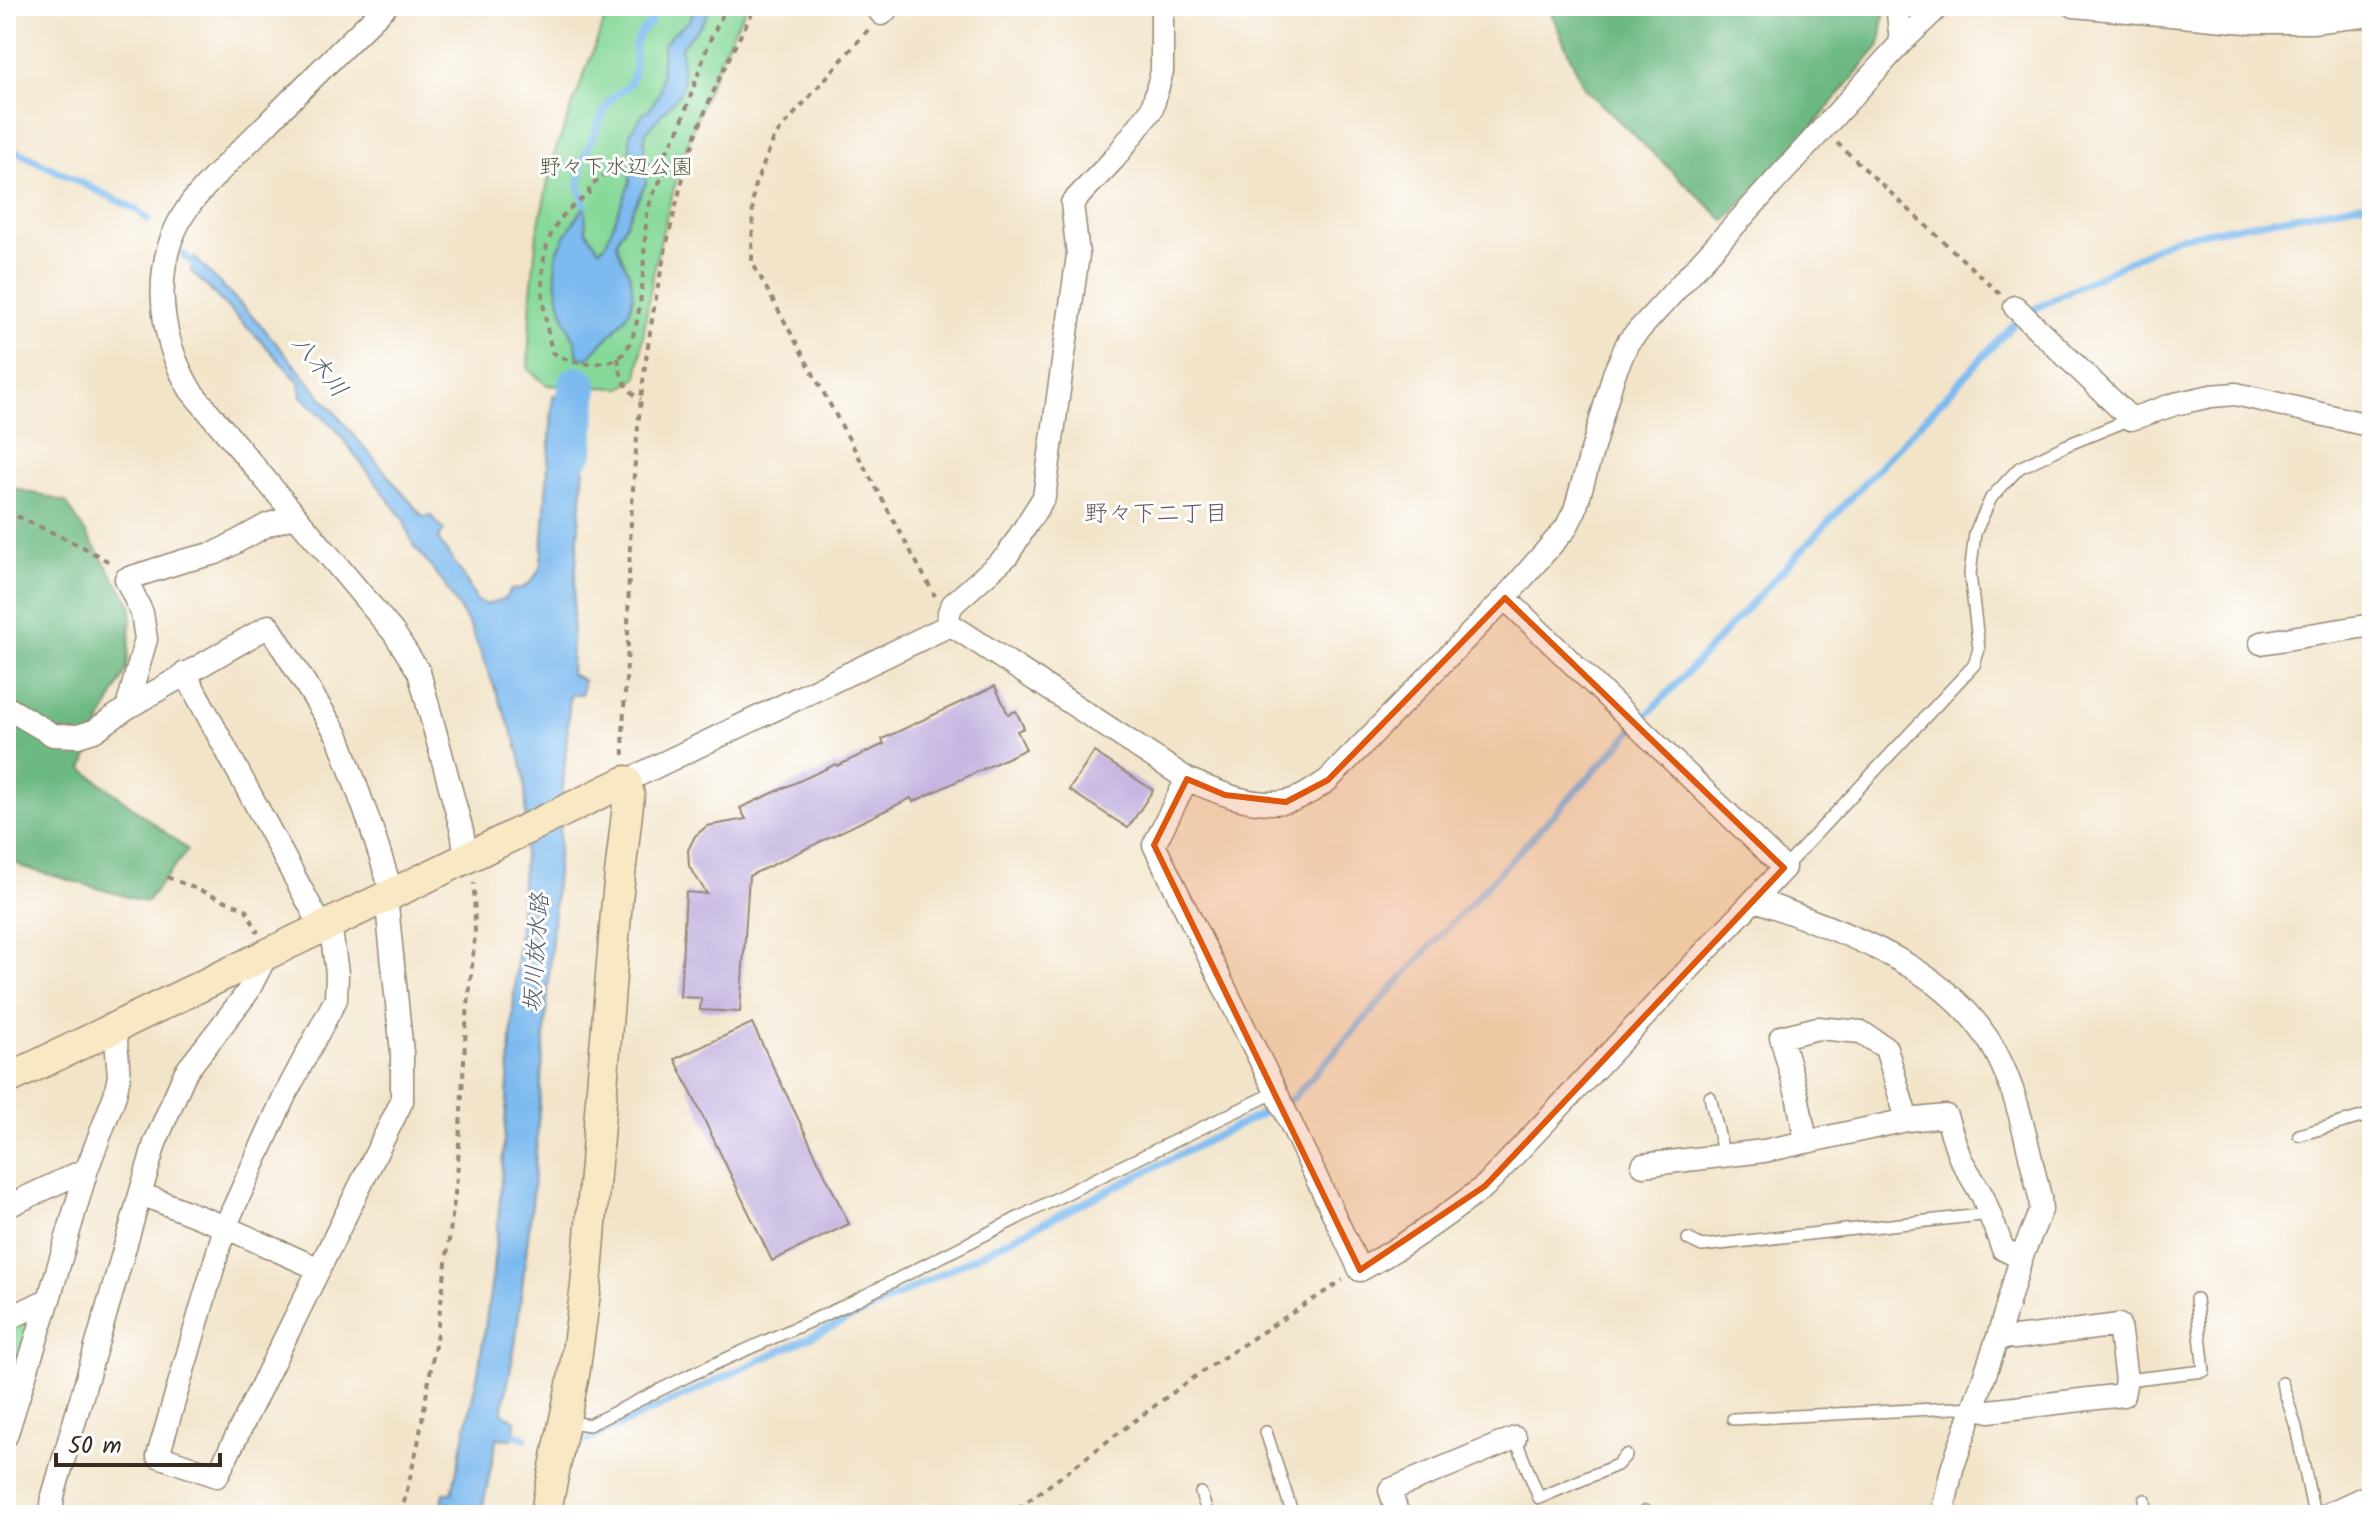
<svg xmlns="http://www.w3.org/2000/svg" width="2378" height="1521" font-family="Kalam,'Klee One',sans-serif">
<style>
.green{fill:#87d99a;stroke:#61825c;stroke-width:2}
.forest{fill:#6db982;stroke:#547250;stroke-width:2}
.water{fill:#7bbaef;stroke:#5b7286;stroke-width:2}
.lines{fill:none;stroke-linecap:round;stroke-linejoin:round}
.stream{stroke:#7bbaef;stroke-width:7}
.river{stroke:#7bbaef;stroke-width:40}
.building{fill:#c0afde}
.lane-casing{stroke:#968774;stroke-width:14}
.street-casing{stroke:#968774;stroke-width:25}
.secondary-casing{stroke:#968774;stroke-width:33}
.path{stroke:#968774;stroke-width:4;stroke-dasharray:6 6;stroke-linecap:butt}
.lane{stroke:#fff;stroke-width:11}
.street{stroke:#fff;stroke-width:22}
.secondary{stroke:#f8e8c3;stroke-width:30}
.marked{fill:#df570d;fill-opacity:0.2;stroke:#df570d;stroke-width:6;stroke-linejoin:round}
.labels{text-anchor:middle;dominant-baseline:central;stroke-width:6;stroke-linejoin:round;paint-order:stroke}
.park-label{font-size:22px;fill:#525f43;stroke:#fff}
.water-label{font-size:24px;font-style:italic;fill:#515c67;stroke:#fff}
.neighbourhood-label{font-size:24px;fill:#6a5961;stroke:#fff}
</style>
<rect width="100%" height="100%" fill="#fff"/>
<filter id="ink" filterUnits="userSpaceOnUse"><feTurbulence type="fractalNoise" baseFrequency=".0125" numOctaves="2"/><feDisplacementMap in="SourceGraphic" scale="16" xChannelSelector="R" yChannelSelector="G"/><feConvolveMatrix kernelMatrix="1 2 1 2 8 2 1 2 1" color-interpolation-filters="sRGB"/></filter>
<filter id="wash" filterUnits="userSpaceOnUse"><feTurbulence type="fractalNoise" baseFrequency=".006" numOctaves="4" result="noise"/><feDisplacementMap in="SourceGraphic" scale="32" xChannelSelector="R" yChannelSelector="G"/><feGaussianBlur stdDeviation="1.8" result="paint"/><feColorMatrix in="noise" values="0 0 0 0 0 0 0 0 0 0 0 0 0 0 0 0 0 1.4 0 .05"/><feComposite in="paint" operator="in"/></filter>
<g filter="url(#wash)">
<rect width="100%" height="100%" fill="#f2e4c9"/>
<path class="green" d="M610 6H747C702 86 669 191 652 281 646 313 642 346 637 378L622 388 547 385 528 369 531 294 537 233 554 155Z
M26 1318 31 1323 6 1407V1327Z"/>
<path class="forest" d="M1548 6H1885L1880 45 1814 125 1725 221 1584 88Z
M6 486 66 502 132 606 127 669 99 725 83 769 188 850 146 902 23 867 6 857Z"/>
<path class="water" d="M696 6H710C706 23 693 34 681 46L683 83 680 93 646 132 644 141 646 183 617 241C617 253 627 265 630 277 642 319 609 330 588 359L577 356C578 338 571 337 566 322 560 306 552 271 557 254 562 237 575 221 585 205L586 230 599 249 605 245 630 182V133L644 113 650 109 660 91 663 46 671 35 689 21Z
M195 258 259 323 424 518 430 515 444 530 438 539 463 575 477 601 487 605 504 599 511 590C527 590 534 580 541 566L553 396 591 397C581 490 573 581 571 674L583 680 582 694 570 695 532 1204 515 1346 502 1413 516 1421 512 1439 497 1438 481 1515H448L450 1505 442 1504 444 1493H452L479 1368 492 1280 499 1211 525 841 526 804 524 773 516 742 470 626 444 584 413 544 403 519 334 427 301 396 299 382 262 342 191 271Z"/>
<g class="lines">
<path class="stream" d="M6 146 137 210 148 220
M585 205 579 186 581 164 608 102 630 84 635 69V44L641 32 650 24 653 13 662 6
M183 254 199 269
M504 1431 525 1438
M586 1441 875 1307 1293 1098 1439 937 2021 316 2174 238 2372 202"/>
<path class="river" d="M573 451 578 386"/>
</g>
<g id="blocks">
<path class="building" d="M995 686 1008 714 1016 711 1024 728 1017 731 1026 749 913 802 911 798 749 876 740 1012 700 1010 701 998 680 997 686 892 707 894 689 866 688 850 695 836 707 826 746 819 740 808 836 764 837 766 884 744 882 739Z
M1094 752 1153 790 1128 828 1069 790Z
M752 1023 849 1224 772 1261 675 1059Z"/>
</g>
</g>
<g filter="url(#ink)">
<use href="#blocks" fill-opacity="0" stroke="#968774" stroke-width="2"/>
<g class="lines">
<defs>
<path id="lane" d="M1784 868 1974 665 1979 649 1970 574 1975 533 1991 498 2019 468 2067 445 2131 419
M1710 1097 1724 1156
M2299 1135 2372 1114
M1688 1239 1702 1246 1990 1214
M2126 1380 2204 1371 2196 1299
M2282 1383 2296 1427 2314 1515
M1733 1419 1974 1407
M566 1421 589 1425 690 1375 844 1306 1085 1184 1276 1092
M1266 1432 1293 1515
M1515 1438 1539 1498 1617 1465 1626 1455
M1201 1493 1208 1515
M2145 1500 2146 1515
M1637 1515 1645 1511"/>
<path id="street" d="M386 6C345 46 304 86 264 127 240 151 214 175 192 202 149 258 157 334 191 391L394 633 419 672 462 831 466 857
M875 6 882 14 890 6
M2074 6 2246 22H2312L2372 15
M1901 43 1898 13 1902 6
M2015 307 2131 419 2175 404 2211 396 2236 394 2372 426
M948 626 949 612 953 604 1007 556 1044 497 1078 255 1072 203 1114 159 1152 109 1162 71V6
M2261 643 2372 625
M185 673 321 926
M6 707 53 735 78 736 94 731 127 708 269 626 338 736 372 830 392 893
M127 708 146 639 142 613 126 579 183 561 216 553 267 525 295 516
M1187 779 1154 845 1276 1092 1360 1270C1405 1246 1445 1217 1485 1186L1784 868 1505 598
M626 781 948 626H953L1187 779C1217 792 1250 807 1284 802 1300 800 1315 789 1328 780L1505 598 1566 528 1575 510 1614 374 1628 342 1901 43 1939 6
M1756 900C1849 935 1960 968 2003 1067 2021 1107 2029 1154 2040 1197L2041 1210 2021 1258 1999 1334 1952 1469 1942 1515
M330 923 337 973 336 999 284 1097 225 1227 158 1456 217 1476 402 1101V1053L386 896
M1806 1141 1797 1095 1781 1037 1818 1028 1861 1032 1886 1048 1907 1120
M1643 1165 1764 1151 1907 1120 1946 1116 1960 1158 1983 1197 2003 1249 2021 1258
M141 1194 225 1227 319 1269
M6 1207 87 1169
M6 1320 49 1299
M1975 1407 1989 1411 2123 1395 2126 1380 2119 1325 2015 1338 1999 1334
M6 1436 49 1299 87 1169 115 1095 119 1076 115 1028
M51 1515 53 1496 155 1143 185 1073 247 993 267 954
M1398 1515 1390 1490 1515 1438
M2326 1515 2372 1494"/>
<path id="secondary" d="M6 1080 626 781 629 795 617 901 586 1286 574 1375 545 1515"/>
</defs>
<use href="#lane" class="lane-casing"/>
<use href="#street" class="street-casing"/>
<use href="#secondary" class="secondary-casing"/>
<path class="path" d="M868 30 775 136 753 190 752 262 935 596
M1837 143 2001 295
M662 160 626 173 613 168 589 188V193C579 201 569 208 561 218 532 255 543 310 552 352 567 361 581 366 599 363 605 362 612 362 617 359 647 341 642 247 647 215 650 198 658 184 667 169L662 160 680 127 709 42 727 6
M618 358C620 375 625 391 641 399
M6 511 83 547 111 563
M624 755C621 715 628 675 628 634 629 497 639 359 671 226 679 193 687 159 699 127 715 85 735 45 756 6
M167 877 246 909 258 933
M401 1515 418 1444 437 1333 457 1178 466 1026 475 935 474 883
M1008 1515C1060 1479 1109 1439 1160 1402 1219 1358 1282 1320 1343 1280"/>
<use href="#lane" class="lane"/>
<use href="#street" class="street"/>
<use href="#secondary" class="secondary"/>
</g>
</g>
<path class="marked" d="M1505 598 1784 868 1485 1186 1360 1270 1154 845 1187 779 1225 795 1286 802 1328 780Z"/>
<g class="labels">
<g class="park-label">
<text x="616" y="168">野々下水辺公園</text>
</g>
<g class="water-label">
<text transform="translate(319 367) rotate(51)">八木川</text>
<text transform="translate(537 953) rotate(-86)">坂川放水路</text>
</g>
<g class="neighbourhood-label">
<text x="1156" y="514">野々下二丁目</text>
</g>
</g>
<rect width="2378" height="1521" fill="none" stroke="#fff" stroke-width="32"/>
<path d="M56 1453v12h164v-12" fill="none" stroke="#3b2a1e" stroke-width="4"/>
<text x="68" y="1453" font-size="24" fill="#3b2a1e" stroke="#ffffff" stroke-width="6" paint-order="stroke">50 m</text>
</svg>
